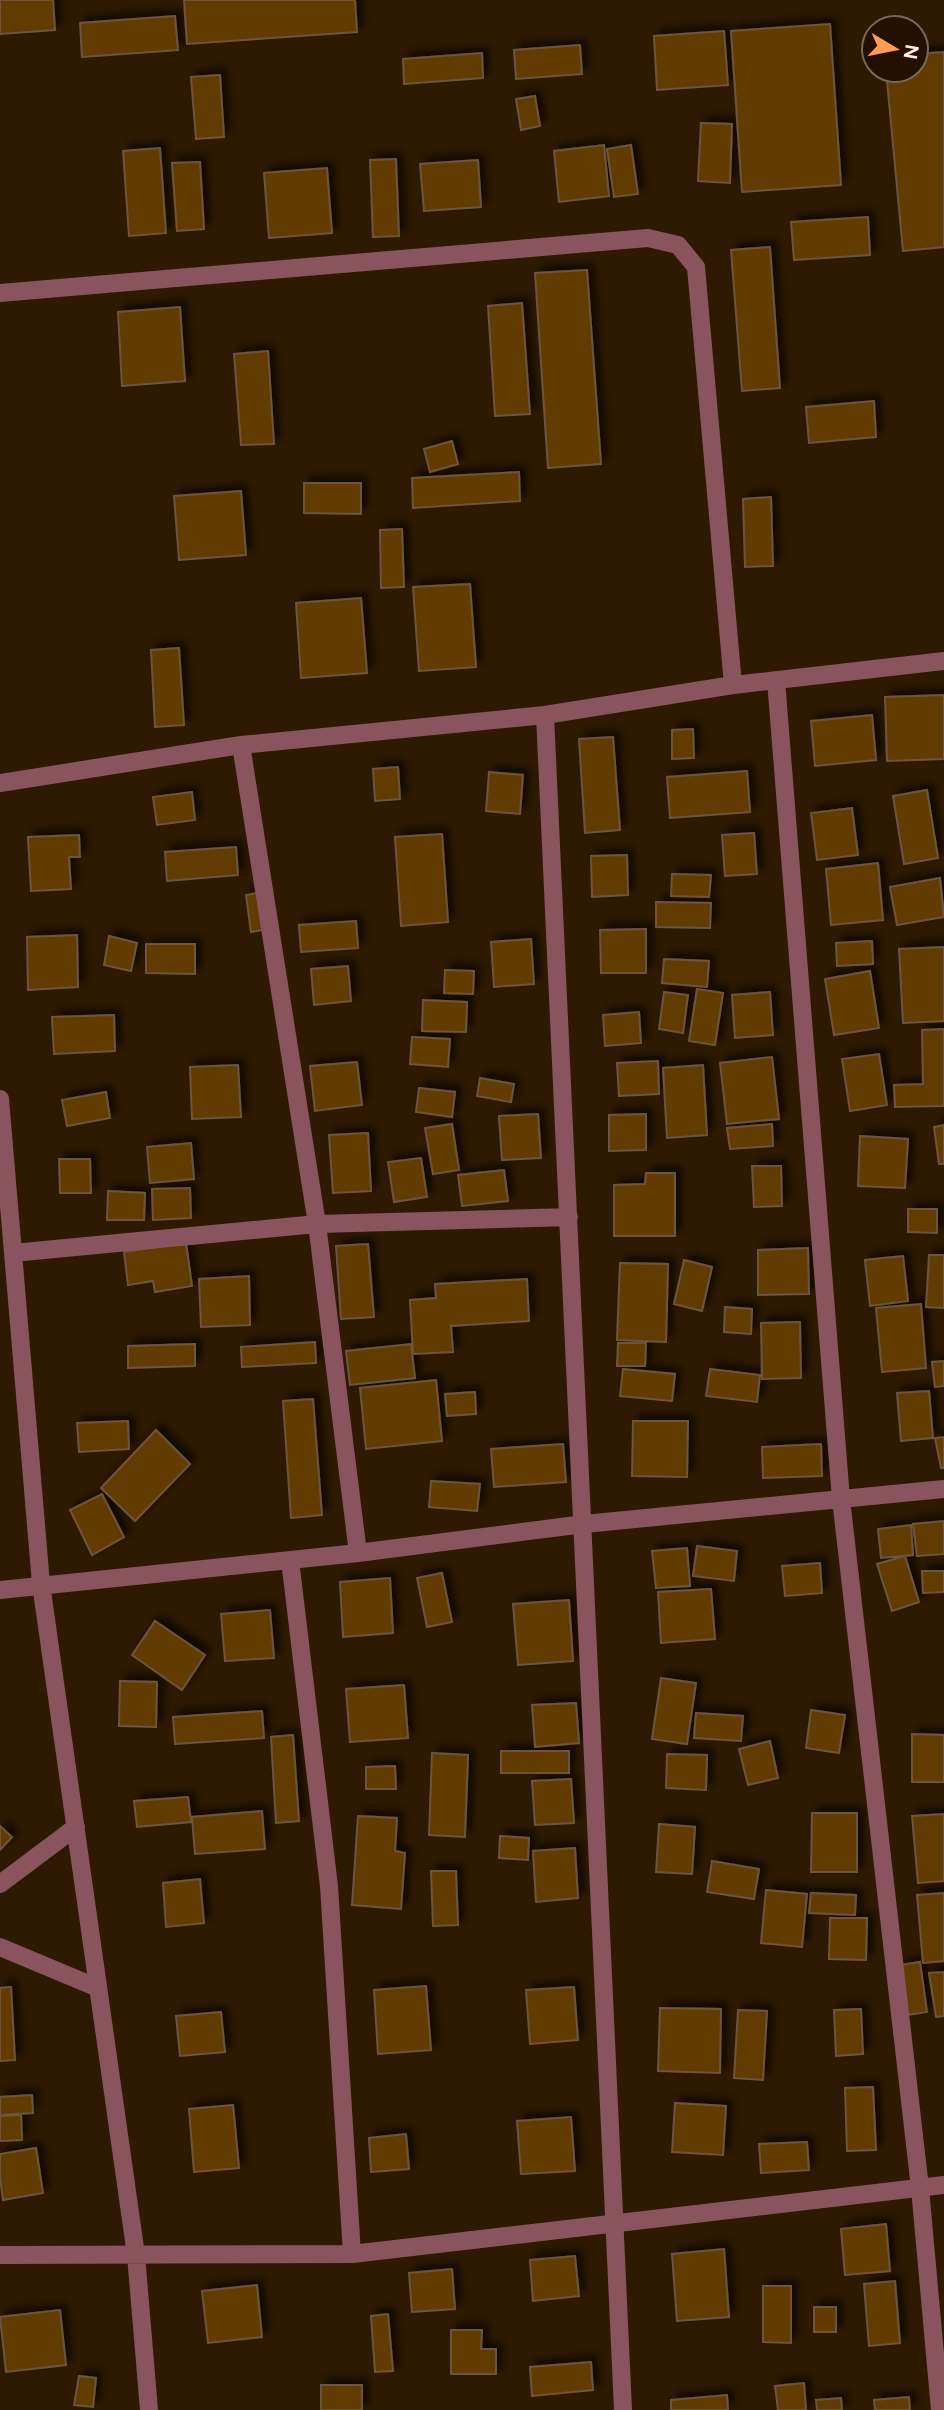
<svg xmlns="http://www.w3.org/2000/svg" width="944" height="2410" font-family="Figtree,sans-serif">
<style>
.building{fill:#623a05;stroke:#6d553c;stroke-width:2;filter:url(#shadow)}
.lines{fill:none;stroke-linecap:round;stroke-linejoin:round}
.minor{stroke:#8a545f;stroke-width:18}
</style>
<defs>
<filter id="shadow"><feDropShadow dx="6" dy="-6" stdDeviation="3.5" flood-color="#0009"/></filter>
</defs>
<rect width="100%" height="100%" fill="#2e1902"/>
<path class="building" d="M0 0H53L55 30 0 34Z
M184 0H355L357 32 187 44Z
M175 16 178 50 82 57 80 23Z
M830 24 841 185 742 192 731 31Z
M724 31 728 85 657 90 654 36Z
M580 45 582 74 516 79 514 50Z
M944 52V247L903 251 886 70H916V54Z
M482 53 483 78 404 84 403 59Z
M220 75 224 137 196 139 191 77Z
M535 96 540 126 521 130 516 99Z
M701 123 732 124 730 183 698 181Z
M604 145 609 196 559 202 554 151Z
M631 145 638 194 614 197 607 149Z
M160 148 166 233 129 236 123 151Z
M396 159 399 236 373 237 370 160Z
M478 160 481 207 424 211 420 164Z
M200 162 204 229 177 231 172 163Z
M327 168 332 233 269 238 264 173Z
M868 217 870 255 794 260 791 222Z
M770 247 780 388 742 391 731 250Z
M587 270 601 464 548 468 535 273Z
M522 303 530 414 495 416 488 306Z
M180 307 185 381 122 386 118 312Z
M268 351 274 444 241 445 234 354Z
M874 401 876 437 809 443 806 407Z
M452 441 458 464 430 472 424 449Z
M519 472 520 501 413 508 412 478Z
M304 483H361V514L304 513Z
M241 491 246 555 179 560 174 496Z
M771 497 773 566 745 567 743 499Z
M402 529 404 587 381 588 380 530Z
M470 584 476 667 419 671 413 587Z
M361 598 367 673 301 678 296 603Z
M179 648 184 725 155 727 151 650Z
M944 695V759L887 761 885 697Z
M872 715 876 760 815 766 811 721Z
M693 729 694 758 672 759V730Z
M613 737 620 830 585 833 579 739Z
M398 767 400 799 375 801 373 769Z
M747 771 750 812 670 818 667 777Z
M489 772 523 775 520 814 486 811Z
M927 790 938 858 904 864 893 796Z
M192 792 195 820 157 825 153 797Z
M852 808 858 855 817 860 811 813Z
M754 833 757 874 725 876 722 835Z
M442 834 448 922 401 926 395 837Z
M79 835 80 857H69L71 889 31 891 28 837Z
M236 847 238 875 167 881 165 852Z
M627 855 628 895 592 897 591 856Z
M878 863 883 920 831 925 826 869Z
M672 874 711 875 709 897 671 896Z
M940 878 944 917 897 925 890 887Z
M258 893 262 930 251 932 246 895Z
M656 902 711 903 710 928 656 927Z
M356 921 358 948 301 952 299 925Z
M646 929V973H601L600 930Z
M77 935 78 987 28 990 27 937Z
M109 936 137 943 131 971 104 965Z
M531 939 534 984 494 987 491 942Z
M872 941 873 964 837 966 836 943Z
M146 944H195V974L146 973Z
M944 947V1021L903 1023 899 949Z
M664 959 709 961 707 987 662 983Z
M348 966 351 1001 314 1005 311 969Z
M445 970 474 971 473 994 444 993Z
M870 971 879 1028 834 1035 825 979Z
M697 989 723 993 715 1045 689 1041Z
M664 992 688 995 683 1033 659 1029Z
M770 992 773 1035 735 1038 732 995Z
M423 1000 467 1002 466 1032 422 1031Z
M639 1012 641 1043 605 1046 603 1015Z
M114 1015 115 1051 54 1054 52 1017Z
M944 1029V1106L895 1107 894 1085 923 1084 922 1030Z
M412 1037 450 1039 448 1067 410 1064Z
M879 1054 887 1105 850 1111 842 1059Z
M772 1057 779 1119 727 1124 720 1063Z
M658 1061 659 1094 619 1096 617 1063Z
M357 1062 362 1105 315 1111 310 1066Z
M238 1065 241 1117 192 1119 190 1067Z
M703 1065 707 1135 667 1138 663 1068Z
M480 1078 514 1084 511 1102 477 1096Z
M419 1088 455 1092 452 1117 416 1112Z
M106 1092 110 1118 67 1126 62 1100Z
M538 1114 541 1158 502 1160 499 1116Z
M646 1114V1150L609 1151V1115Z
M452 1124 459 1170 433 1174 425 1128Z
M772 1124 773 1146 730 1149 727 1128Z
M944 1125V1164H939L934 1127Z
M368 1133 371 1191 333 1193 329 1135Z
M860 1136 908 1139 905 1188 858 1186Z
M191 1143 194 1179 150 1183 147 1147Z
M421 1158 427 1197 394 1202 388 1162Z
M59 1159H90L91 1193H60Z
M752 1166H781L782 1206 754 1207Z
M504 1170 508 1201 462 1206 458 1175Z
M646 1173H675V1236H614V1185L645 1184Z
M190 1188 191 1218 153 1220 152 1189Z
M108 1191 145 1193 144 1220H107Z
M908 1209H937V1233L908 1232Z
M186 1243 192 1286 155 1292 153 1281 128 1285 124 1252Z
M368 1244 374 1317 341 1319 336 1246Z
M808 1248 809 1294 758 1295V1250Z
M929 1255H944V1308L926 1307Z
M903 1256 908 1301 870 1306 865 1260Z
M684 1260 712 1267 702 1311 674 1304Z
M620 1263 668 1264 666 1342 617 1340Z
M249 1276 250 1325 201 1327 199 1279Z
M527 1279 529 1321 451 1326 453 1352 413 1354 410 1300 436 1298 435 1284Z
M921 1304 926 1368 882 1372 876 1308Z
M725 1307 752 1309 751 1334 724 1332Z
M800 1322 801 1378 762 1379 761 1323Z
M315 1342 316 1363 242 1367 241 1347Z
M618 1343H646L645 1366H617Z
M195 1344V1366L128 1368V1346Z
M411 1344 415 1378 350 1385 346 1351Z
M944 1361V1386L935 1387 932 1362Z
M623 1369 675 1374 672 1401 620 1396Z
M710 1369 760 1375 757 1402 706 1396Z
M436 1380 442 1441 366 1449 360 1388Z
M929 1391 933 1438 901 1441 897 1393Z
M475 1392 476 1414 447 1416 445 1394Z
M313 1399 322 1515 291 1518 283 1401Z
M128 1421 129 1449 79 1452 77 1423Z
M633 1421H688L687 1477 632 1476Z
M156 1430 190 1464 135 1521 101 1488Z
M944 1437V1468H941L935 1438Z
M563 1444 566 1482 494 1487 491 1449Z
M821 1444 822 1476 763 1478 762 1447Z
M431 1481 480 1484 477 1511 429 1507Z
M102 1494 124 1537 92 1555 70 1510Z
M944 1521V1554L917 1556 913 1524Z
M911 1525 913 1555 881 1558 878 1529Z
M697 1546 737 1551 734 1581 693 1576Z
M687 1548 690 1586 656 1588 652 1551Z
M905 1556 919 1602 892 1611 877 1564Z
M820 1563 822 1593 785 1596 782 1566Z
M922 1571H944V1592L923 1593Z
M442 1573 452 1622 427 1627 417 1578Z
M390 1578 393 1633 343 1637 340 1582Z
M711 1589 715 1639 661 1643 658 1592Z
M569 1600 573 1661 518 1665 513 1604Z
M270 1610 274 1658 225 1661 221 1614Z
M155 1621 205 1655 182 1690 132 1655Z
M661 1678 696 1683 687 1744 652 1739Z
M120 1681 157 1682 156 1727 119 1726Z
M404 1685 408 1738 350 1742 346 1689Z
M576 1703 579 1743 535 1747 532 1705Z
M811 1710 845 1715 839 1753 806 1748Z
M262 1711 264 1738 175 1744 173 1717Z
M696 1713 743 1716 741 1741 694 1738Z
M912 1734 944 1735V1782H912Z
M293 1735 299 1821 276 1823 271 1737Z
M770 1741 778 1778 748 1785 739 1749Z
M501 1751H569V1773H501Z
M432 1753 468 1755 465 1837 429 1835Z
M667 1754 707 1755 706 1790 666 1788Z
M395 1766 396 1789H366V1767Z
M571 1779 574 1823 535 1825 532 1781Z
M188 1797 191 1822 137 1827 134 1801Z
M262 1811 265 1849 195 1854 192 1817Z
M812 1813H857V1872H811Z
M944 1814V1881L918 1883 912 1816Z
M358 1816 397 1818 395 1851 405 1853 401 1909 352 1905Z
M659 1824 695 1827 692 1874 656 1872Z
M0 1826 12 1837 0 1850Z
M500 1836 529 1838 528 1860 499 1858Z
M575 1848 578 1898 536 1902 533 1851Z
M712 1861 759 1869 754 1899 707 1892Z
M431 1871H456L458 1925 433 1926Z
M200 1879 204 1923 166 1927 163 1883Z
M766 1890 807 1894 802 1947 761 1943Z
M811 1893 856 1895 855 1915 809 1913Z
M944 1893V1961L923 1963 917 1895Z
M830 1918H867L866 1960 829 1959Z
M920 1962 927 2012 907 2015 900 1965Z
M944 1972V2016L936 2017 929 1973Z
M426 1986 431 2050 378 2054 374 1990Z
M11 1987 15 2060 0 2061V1988Z
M574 1987 578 2040 530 2044 526 1990Z
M660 2008 721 2009 720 2073 658 2071Z
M861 2009 863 2054 836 2056 834 2010Z
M738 2010 767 2011 763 2080 734 2078Z
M221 2012 225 2052 180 2056 176 2016Z
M873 2087 876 2150 847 2151 845 2088Z
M32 2095 33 2113 0 2115V2097Z
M675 2103 726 2106 723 2155 672 2152Z
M233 2105 239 2168 194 2172 189 2109Z
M21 2115 22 2140 0 2141V2116Z
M571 2117 575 2171 521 2174 517 2121Z
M406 2134 409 2169 371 2172 369 2138Z
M807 2142 809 2170 761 2173 759 2144Z
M36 2148 43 2193 3 2200 0 2178V2154Z
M886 2224 890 2271 845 2275 841 2229Z
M724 2249 729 2317 677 2321 672 2254Z
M575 2256 579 2296 533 2301 530 2260Z
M452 2269 455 2309 412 2312 409 2273Z
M895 2281 900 2343 869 2346 864 2284Z
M257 2285 262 2337 208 2343 202 2291Z
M763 2286H791V2343L763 2342Z
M814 2307H836V2332H814Z
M60 2310 66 2365 6 2372 0 2317Z
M388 2314 393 2371 375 2372 371 2316Z
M451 2330H482L481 2349H496V2374H451Z
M591 2362 593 2390 532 2396 530 2367Z
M79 2376 96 2378 93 2407 74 2405Z
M804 2383 806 2410H778L775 2386Z
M321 2385H362V2410H321Z
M727 2395 728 2410H671V2400Z
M909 2397 910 2410H875L874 2400Z
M841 2398 842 2410H817L816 2400Z"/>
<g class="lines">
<path class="minor" d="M0 293 648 238 678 245 696 267 733 685
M776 680 841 1499 920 2188 940 2410
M545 715 623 2410
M241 745 317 1224 358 1553
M0 783 241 745 545 715 733 685 944 661
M0 1099 41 1584 136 2255 149 2410
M13 1253 317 1224 569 1217
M290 1560 329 1886 352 2254
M0 1590 358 1553 584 1524 944 1489
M0 1884 76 1827
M0 1947 98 1988
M0 2255 352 2254 944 2185"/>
</g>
<g transform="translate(895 49) rotate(100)"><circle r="33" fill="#240f00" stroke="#7b6859" stroke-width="2"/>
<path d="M0-5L12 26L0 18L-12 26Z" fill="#fe9c58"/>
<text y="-10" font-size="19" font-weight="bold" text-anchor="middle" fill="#fdeedf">N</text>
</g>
</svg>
